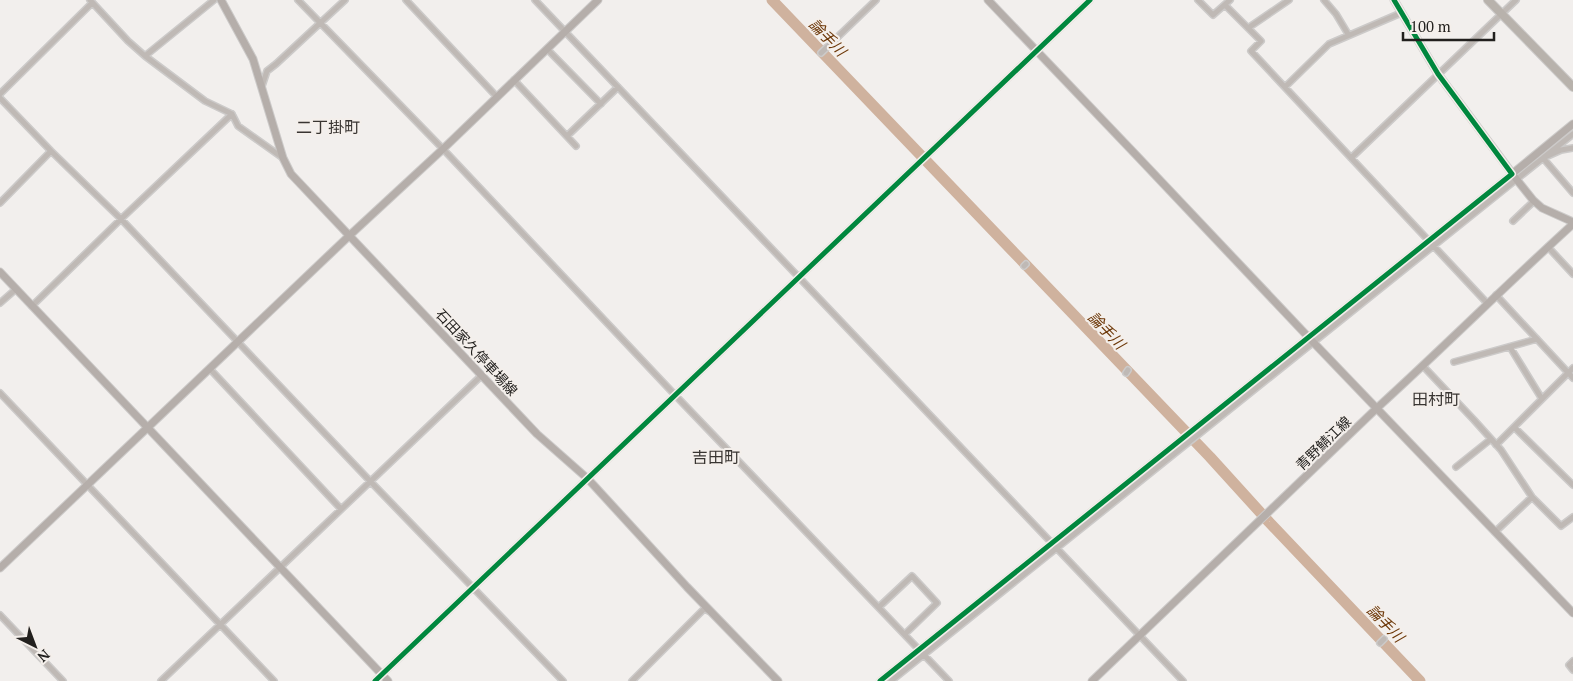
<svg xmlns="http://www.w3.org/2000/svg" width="1573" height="681" font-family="'PT Serif','Noto Sans JP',serif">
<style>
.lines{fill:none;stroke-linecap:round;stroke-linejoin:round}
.river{stroke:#cfb29e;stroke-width:11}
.street-casing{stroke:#cccac9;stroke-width:8}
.secondary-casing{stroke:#cccac9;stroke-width:9}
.primary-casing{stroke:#cccac9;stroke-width:10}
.street{stroke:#bfb9b5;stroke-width:5}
.secondary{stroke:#b5aeaa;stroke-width:7}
.primary{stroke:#b8b2ac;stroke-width:8}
.cycleway-casing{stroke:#f4efeb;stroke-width:8}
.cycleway{stroke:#00873e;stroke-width:5}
.labels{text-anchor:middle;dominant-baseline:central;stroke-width:4;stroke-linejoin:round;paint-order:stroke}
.street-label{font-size:14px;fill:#22201e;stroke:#f4efeb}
.water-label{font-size:15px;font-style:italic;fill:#6c3708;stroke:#f4efeb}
.quarter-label{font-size:16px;fill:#393532;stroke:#f4efeb}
</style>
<rect width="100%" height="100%" fill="#f2efed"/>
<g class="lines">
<path class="river" d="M772 0 1210 457 1269 522 1420 681"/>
<defs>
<path id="street" d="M90 0 128 41 145 56 205 101 232 114 238 126 283 158
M298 0 443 149 675 395 949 681
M406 0 497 97
M535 0 1183 681
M1198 0 1213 15 1230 0
M1324 0 1336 14 1348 34
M1225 5 1261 41 1251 51 1487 303
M1248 28 1289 0
M547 49 601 104
M821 53 876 0
M145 56 214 0
M514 80 576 146
M262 86 267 71 276 64 345 0
M1285 87 1329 44 1401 13
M0 94 92 3
M0 98 51 151 121 219 370 481 563 681
M567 136 618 87
M1573 148 1561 150 1543 158 1573 193
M1351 158 1516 0
M0 203 51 151
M1513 221 1534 201
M1548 247 1573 274
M1024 266 1026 264
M1496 295 1573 378
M0 303 16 289
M32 306 121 219 232 114
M1510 347 1542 399
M1454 362 1537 339
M1423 366 1474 420 1501 450 1532 497 1561 526 1573 517
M210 369 341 509
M1126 373 1128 370
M0 393 274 681
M1514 427 1573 485
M1496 445 1573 368
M1456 467 1491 439
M1495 532 1532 497
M879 607 912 576 937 603 905 634
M0 615 63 681
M1380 643 1384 639
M1573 661 1569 665 1573 670
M161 681 481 376
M375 681 1090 0
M632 681 704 609 709 611
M880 681 1512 174
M891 681 1573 134"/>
<path id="secondary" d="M221 0 253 59 283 158 291 174 537 434 588 479 687 587 778 681
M988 0 1138 157 1313 342 1573 613
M1394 0 1438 74 1517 180 1533 200 1542 208 1573 222
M1512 174 1573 124
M0 272 388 681
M0 568 350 235 443 149 598 0
M1092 681 1377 408C1443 348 1507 284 1573 224"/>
<path id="primary" d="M1488 0 1573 87"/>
</defs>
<use href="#street" class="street-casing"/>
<use href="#secondary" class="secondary-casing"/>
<use href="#primary" class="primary-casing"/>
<use href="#street" class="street"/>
<use href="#secondary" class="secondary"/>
<use href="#primary" class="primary"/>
<defs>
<path id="cycleway" d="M375 681 1090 0
M880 681 1512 174 1438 74 1394 0"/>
</defs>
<use href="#cycleway" class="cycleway-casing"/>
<use href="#cycleway" class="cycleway"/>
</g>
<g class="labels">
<g class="street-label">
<text transform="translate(477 352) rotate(47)">石田家久停車場線</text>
<text transform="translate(1323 443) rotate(-44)">青野鯖江線</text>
</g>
<g class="water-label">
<text transform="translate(828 37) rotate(46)">論手川</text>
<text transform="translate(1107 330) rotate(46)">論手川</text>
<text transform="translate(1386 623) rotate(46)">論手川</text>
</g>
<g class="quarter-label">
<text x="328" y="127">二丁掛町</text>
<text x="1436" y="399">田村町</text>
<text x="716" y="457">吉田町</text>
</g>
</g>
<g transform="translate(35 646) rotate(138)" stroke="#f4efeb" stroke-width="4" paint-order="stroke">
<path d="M0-4L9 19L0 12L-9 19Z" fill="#22201e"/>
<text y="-8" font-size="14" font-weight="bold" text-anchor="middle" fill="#22201e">N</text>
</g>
<path d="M1403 32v8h91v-8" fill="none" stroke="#22201e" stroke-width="2.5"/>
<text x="1410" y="32" font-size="15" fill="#22201e" stroke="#f4efeb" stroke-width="4" paint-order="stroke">100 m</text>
</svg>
